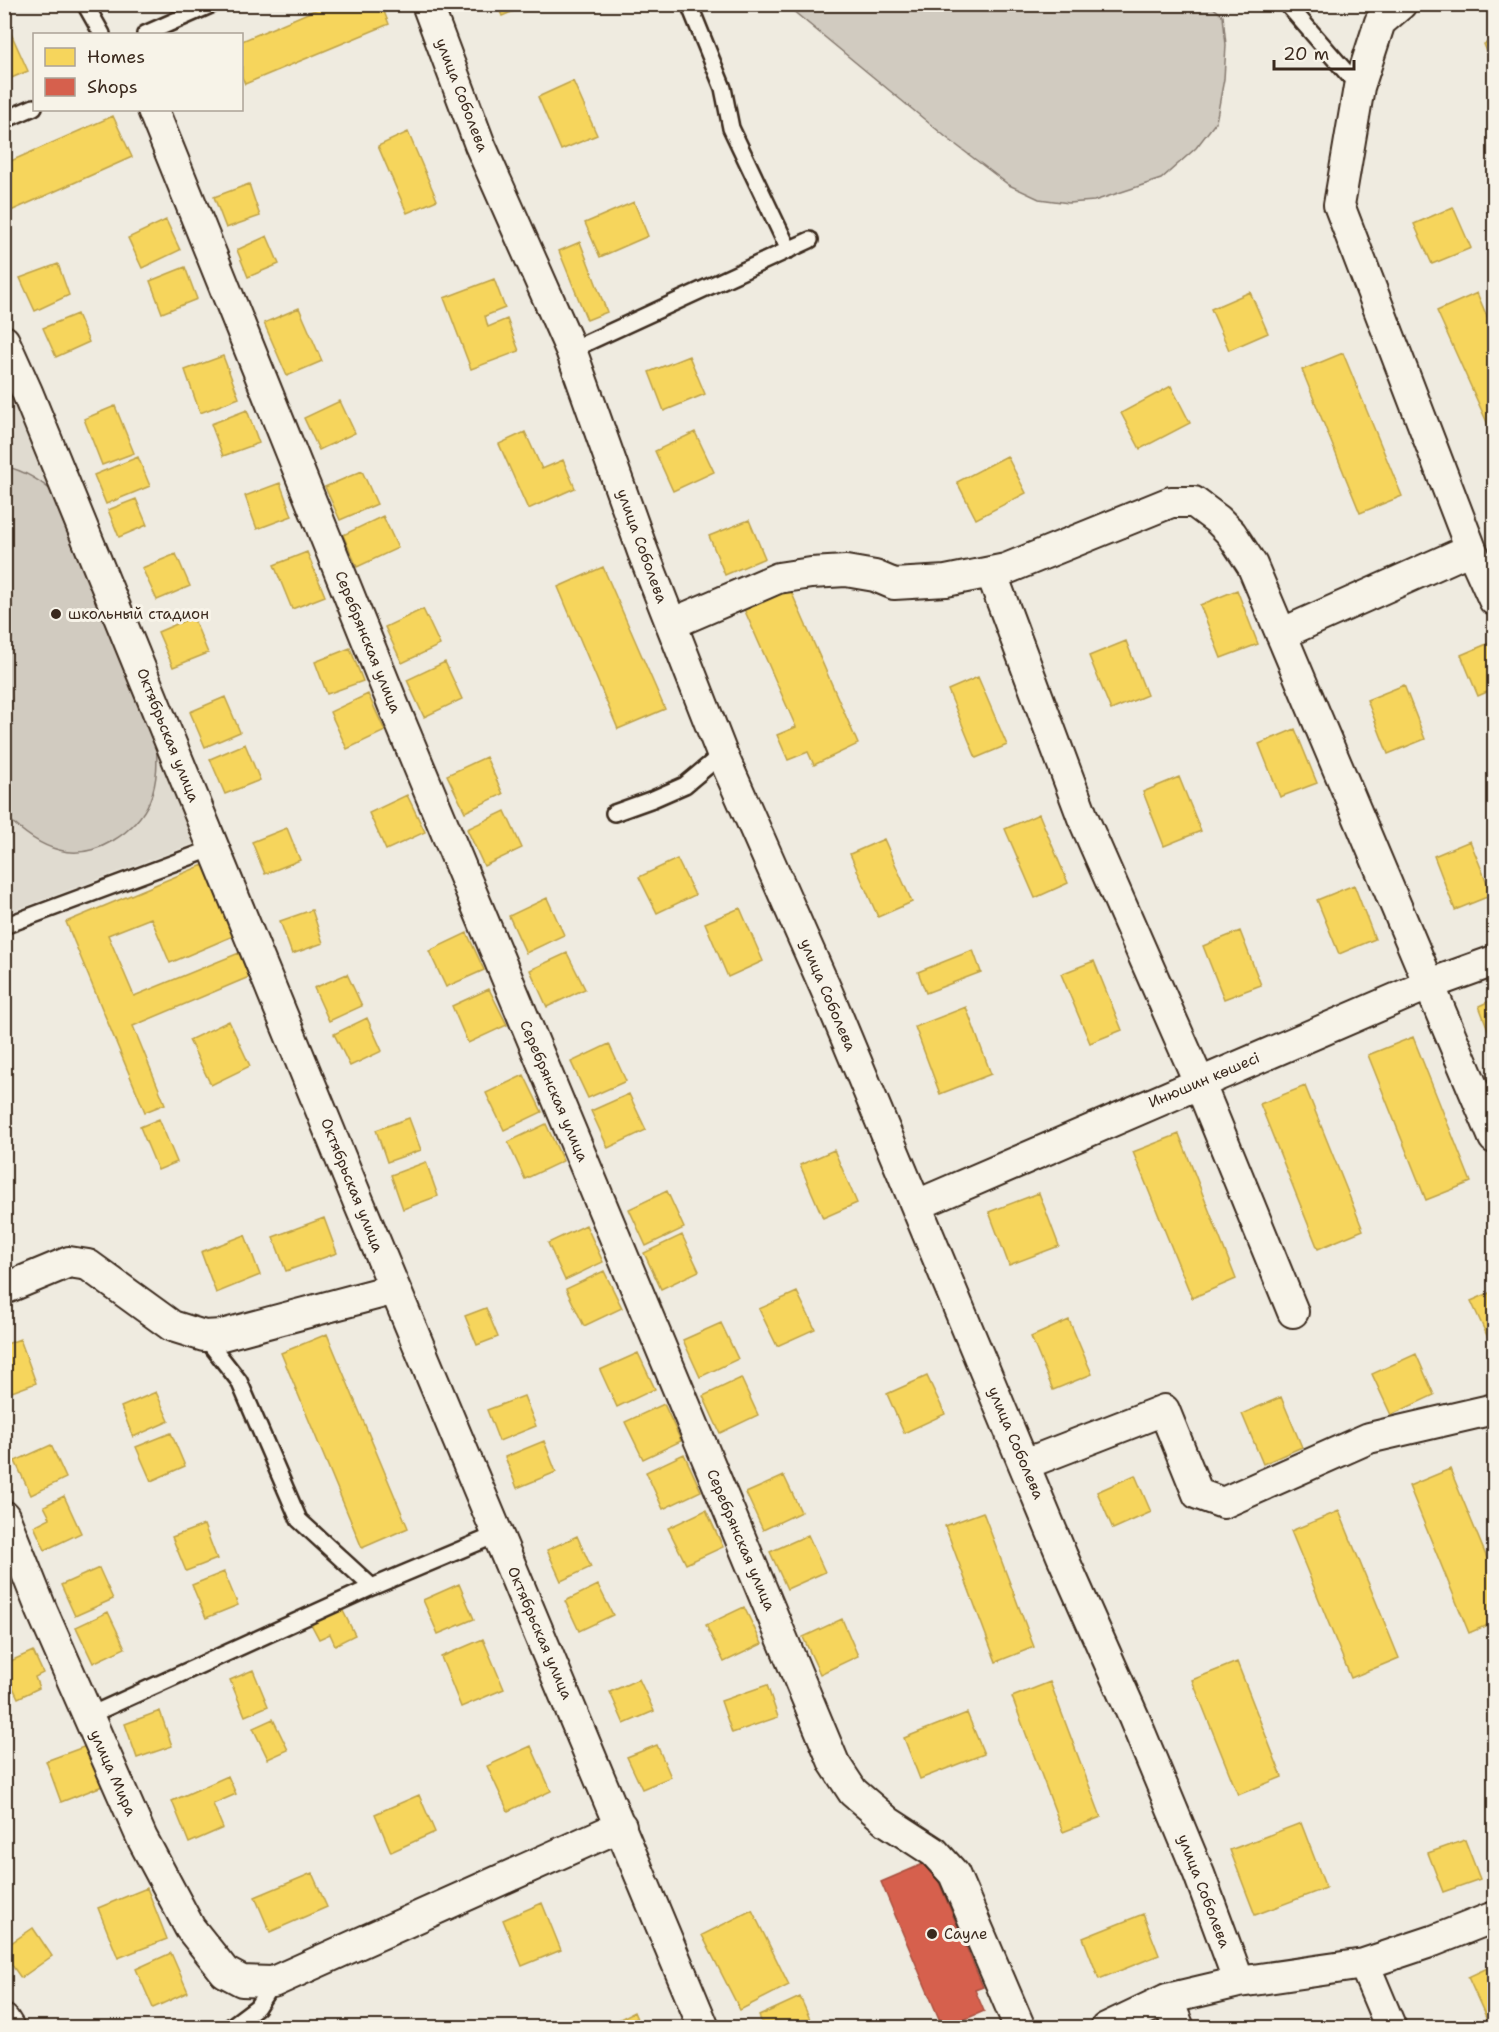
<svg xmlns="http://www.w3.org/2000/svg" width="1499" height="2032" font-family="'Shantell Sans',sans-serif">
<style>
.built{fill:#e0dbd0}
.green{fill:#d1cbc0;stroke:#867a6f;stroke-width:1.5}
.homes{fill:#f6d55c;stroke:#bea249;stroke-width:1.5}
.shops{fill:#d6604d;stroke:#a8503f;stroke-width:1.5}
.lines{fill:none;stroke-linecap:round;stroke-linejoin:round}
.service-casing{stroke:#3b2a1e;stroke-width:20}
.minor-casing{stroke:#3b2a1e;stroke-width:34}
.service{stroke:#f7f3e8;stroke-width:15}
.minor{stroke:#f7f3e8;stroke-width:30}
.poi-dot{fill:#3b2a1e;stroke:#f7f3e8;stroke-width:2}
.labels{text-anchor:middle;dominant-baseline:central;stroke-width:6;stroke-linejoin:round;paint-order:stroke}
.street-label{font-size:15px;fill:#3b2a1e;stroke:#f7f3e8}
.poi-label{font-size:15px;fill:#3b2a1e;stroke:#f7f3e8;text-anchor:start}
</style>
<rect width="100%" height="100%" fill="#efebe0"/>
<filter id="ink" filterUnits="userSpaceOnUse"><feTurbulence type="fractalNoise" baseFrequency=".0167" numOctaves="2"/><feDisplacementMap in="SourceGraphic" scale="12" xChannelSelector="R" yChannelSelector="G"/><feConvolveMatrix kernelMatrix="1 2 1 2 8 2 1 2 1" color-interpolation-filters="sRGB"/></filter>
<g filter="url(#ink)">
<path class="built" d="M4 366 201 841 5 914 4 913Z"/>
<path class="green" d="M786 5H1210L1223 16 1226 45 1224 79 1216 122 1196 148 1161 179 1094 201 1069 203 1039 199 1009 185 947 138Z
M4 466C26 471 42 482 58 496L156 731C157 755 159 778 150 800 137 832 94 860 59 850 38 845 20 830 5 815Z"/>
<path class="homes" d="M329 4H381L389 24 245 84 242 77V41Z
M497 4H531L502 16Z
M4 18 28 71 4 81Z
M1494 39V69L1484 44Z
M573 81 597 135 561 150 538 97Z
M113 116 132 157 4 214V164Z
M408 132 437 200 407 213 378 146Z
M249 184 260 216 226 228 214 197Z
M634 202 648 236 600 257 585 223Z
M1453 207 1471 248 1432 264 1414 224Z
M166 220 180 250 142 268 128 238Z
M267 236 279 264 248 277 237 250Z
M580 242 607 312 587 320 559 251Z
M58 264 69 295 35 311 20 278Z
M185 267 197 299 162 313 150 281Z
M494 279 505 308 485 316 488 327 507 319 519 351 471 369 444 298Z
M1250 292 1268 333 1229 350 1211 309Z
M1477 293 1494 333V438L1437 311Z
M299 308 322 361 287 376 264 323Z
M77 314 89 342 56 357 43 328Z
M1343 353 1402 496 1360 513 1302 370Z
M223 356 239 398 200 413 185 370Z
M689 356 705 394 664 411 649 372Z
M1171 386 1190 423 1140 449 1121 413Z
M340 401 355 433 319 450 304 418Z
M115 406 134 453 102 465 84 419Z
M247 410 259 443 223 456 211 424Z
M525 432 542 469 563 460 575 488 528 509 499 444Z
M695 432 714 472 673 491 655 451Z
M1007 456 1026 493 976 519 957 482Z
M138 457 150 486 106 504 94 475Z
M362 471 377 504 340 520 325 487Z
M280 483 292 516 257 529 245 496Z
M136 499 147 525 119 537 108 510Z
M383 516 398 548 357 567 343 535Z
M749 520 765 558 725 575 709 536Z
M307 552 325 596 292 609 274 565Z
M176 554 190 586 157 600 142 568Z
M603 567 665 709 618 729 558 587Z
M790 589 858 744 814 765 808 752 788 760 777 735 796 727 744 609Z
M1237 590 1258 644 1221 658 1200 605Z
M423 609 440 645 402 663 385 627Z
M193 617 208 653 173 667 158 632Z
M1126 641 1147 695 1111 710 1089 656Z
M1494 641V689L1478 696 1461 655Z
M350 648 363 681 327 694 315 662Z
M445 662 462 699 424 717 407 680Z
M978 677 1007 745 976 758 948 690Z
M1404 685 1425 739 1388 754 1367 700Z
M368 694 385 731 347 749 330 712Z
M225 697 240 732 205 747 190 712Z
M1295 729 1317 783 1280 797 1259 744Z
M245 744 260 780 225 794 210 759Z
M486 757 503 794 465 812 447 775Z
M1179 777 1201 831 1164 846 1143 792Z
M407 795 425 832 386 850 369 813Z
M505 811 522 848 484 866 467 829Z
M1039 814 1068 883 1035 898 1005 829Z
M287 828 300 860 265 874 252 842Z
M884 839 912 902 878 917 850 854Z
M1470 841 1492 895 1455 910 1434 856Z
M677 859 695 895 657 913 639 877Z
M203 865 233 936 170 963 151 918 108 935 134 996 239 953 249 977 133 1026 165 1104 145 1112 66 922Z
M1354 885 1375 939 1339 954 1317 900Z
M547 898 564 935 526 953 509 916Z
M740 908 763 961 728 977 705 923Z
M312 910 323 943 292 954 280 921Z
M1240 931 1261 985 1224 999 1203 946Z
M467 933 484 970 446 987 429 951Z
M973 950 981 972 926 993 918 972Z
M567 953 585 989 547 1007 530 970Z
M1094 961 1122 1030 1090 1043 1061 974Z
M347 974 362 1006 329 1021 314 988Z
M489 989 507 1025 468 1043 452 1006Z
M1494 999V1045L1479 1006Z
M966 1007 991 1074 940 1094 915 1027Z
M367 1018 382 1051 350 1066 334 1034Z
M229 1021 250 1066 211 1085 189 1040Z
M1413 1037 1471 1182 1426 1200 1368 1055Z
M609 1044 626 1081 588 1098 571 1062Z
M524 1075 542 1112 504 1130 486 1093Z
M1305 1086 1363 1230 1318 1249 1260 1104Z
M629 1094 646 1130 608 1148 591 1111Z
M409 1118 421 1150 387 1162 376 1130Z
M159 1119 177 1162 158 1170 140 1127Z
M546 1124 563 1161 525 1179 508 1142Z
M1179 1134 1236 1279 1192 1298 1133 1152Z
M834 1150 857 1203 823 1218 800 1165Z
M426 1162 438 1196 403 1209 391 1175Z
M667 1191 684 1228 646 1246 629 1209Z
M1039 1193 1059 1246 1009 1265 989 1212Z
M324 1218 337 1253 286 1271 273 1237Z
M586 1225 603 1262 565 1280 548 1243Z
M245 1235 260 1275 216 1293 201 1252Z
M682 1235 699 1271 661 1289 644 1253Z
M604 1271 622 1308 584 1326 566 1289Z
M1494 1291V1340L1490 1342 1471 1301Z
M797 1292 815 1329 777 1346 759 1309Z
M486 1308 498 1337 477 1345 465 1316Z
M1069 1320 1092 1374 1053 1390 1031 1337Z
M721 1323 738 1359 700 1377 683 1340Z
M327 1334 408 1528 362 1548 281 1353Z
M20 1339 36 1383 4 1395V1345Z
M638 1353 655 1389 617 1407 600 1370Z
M1416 1354 1434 1395 1391 1415 1372 1374Z
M927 1376 945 1414 904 1433 887 1394Z
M741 1378 758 1415 720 1433 703 1396Z
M156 1392 169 1421 133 1437 121 1407Z
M524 1396 536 1426 499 1441 487 1410Z
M1281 1397 1302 1447 1263 1464 1242 1414Z
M664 1404 681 1441 643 1459 625 1422Z
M171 1433 185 1466 151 1481 136 1447Z
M544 1441 556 1472 517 1488 505 1457Z
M51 1445 66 1478 31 1495 15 1461Z
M684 1454 701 1491 663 1509 646 1472Z
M1450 1469 1494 1575V1622L1469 1633 1409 1486Z
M1135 1475 1151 1512 1113 1529 1097 1492Z
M784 1476 801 1512 763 1530 746 1493Z
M64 1496 81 1533 45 1550 34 1526 50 1518 44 1506Z
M706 1510 723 1547 686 1564 668 1528Z
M1339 1511 1399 1658 1351 1678 1291 1531Z
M983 1512 1034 1647 996 1662 945 1526Z
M204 1525 217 1559 186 1571 172 1537Z
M808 1535 825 1572 787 1589 770 1552Z
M577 1536 591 1567 561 1581 547 1550Z
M99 1568 113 1599 75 1616 61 1585Z
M224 1572 238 1605 206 1618 192 1585Z
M459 1584 474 1619 438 1634 423 1600Z
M598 1585 613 1615 579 1631 565 1601Z
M341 1607 355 1635 335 1645 330 1634 319 1639 310 1622Z
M744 1607 762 1644 724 1662 706 1625Z
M108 1612 125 1648 93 1663 76 1627Z
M842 1619 858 1656 820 1674 803 1637Z
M483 1639 504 1689 461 1707 441 1657Z
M33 1651 43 1673 35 1677 39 1688 18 1698 4 1668V1664Z
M1237 1662 1282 1777 1238 1795 1192 1680Z
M253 1670 268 1706 245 1716 230 1680Z
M639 1679 654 1711 624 1724 610 1692Z
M1050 1682 1101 1817 1063 1832 1012 1697Z
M767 1685 778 1717 732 1733 721 1701Z
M160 1711 172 1746 137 1758 125 1724Z
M967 1713 984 1754 920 1779 904 1738Z
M273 1719 288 1750 268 1759 253 1728Z
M89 1745 105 1785 61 1802 46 1761Z
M657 1745 671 1777 642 1789 627 1757Z
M531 1746 551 1791 508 1811 487 1766Z
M228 1776 236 1794 213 1804 223 1828 189 1843 172 1801Z
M419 1795 435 1832 391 1852 375 1814Z
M1301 1823 1326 1888 1255 1915 1230 1850Z
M1465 1840 1480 1879 1443 1892 1428 1853Z
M312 1873 327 1907 270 1932 255 1897Z
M147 1888 167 1939 118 1958 98 1908Z
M542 1903 561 1950 522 1966 503 1920Z
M752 1910 789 1985 740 2010 702 1935Z
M1143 1914 1159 1955 1099 1979 1083 1938Z
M33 1928 52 1956 21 1978 4 1954V1948Z
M171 1953 188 1992 153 2008 136 1969Z
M1494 1965V2028H1491L1468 1977Z
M800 1997 814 2028H764L759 2016Z
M634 2012 641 2028H602Z"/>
<path class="shops" d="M930 1861 983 1987 975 1990 984 2011 945 2028H943L881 1882Z"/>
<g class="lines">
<defs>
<path id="service" d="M85 4 102 34
M689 4 723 88 731 128 789 250
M1287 4 1359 87
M145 34 213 4
M4 120 34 107
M571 350 810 240
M614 813 653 799 685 785 722 754
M4 926 214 848
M204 1336 239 1381 299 1520 372 1587
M88 1716 372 1587 498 1534
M229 2028 257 2007 273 1982"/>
<path id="minor" d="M427 4 480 145 571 350 643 552 722 754 828 994 1062 1556 1134 1718 1199 1874 1239 1982
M1401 4 1380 22 1359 87 1339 205 1471 549 1494 600
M153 110 397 714 834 1763 853 1792 888 1822 934 1852 954 1874 1020 2028
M4 341 27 392 359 1203 704 2028
M991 572 1083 818 1199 1082 1293 1312
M671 624 778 578 811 573 846 571 875 576 894 584 946 581 1006 569 1171 502H1194L1218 520 1231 533 1252 565 1494 1138
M1281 634 1471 549
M917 1205 1430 984 1494 961
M4 1289 69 1262 88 1265 172 1326 204 1336 222 1335 395 1289
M1025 1464 1164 1410 1198 1494 1223 1503 1369 1438 1494 1409
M4 1516 42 1611 142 1838 190 1928 225 1972 242 1981 273 1982 621 1826
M1364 1964 1391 2028
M1167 1999 1179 2028
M4 2020 9 2028
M1106 2028 1167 1999 1239 1982 1364 1964 1433 1941 1494 1917"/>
</defs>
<use href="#service" class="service-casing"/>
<use href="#minor" class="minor-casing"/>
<use href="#service" class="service"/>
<use href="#minor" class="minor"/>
</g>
</g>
<g class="poi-dot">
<circle cx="56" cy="614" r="6"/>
<circle cx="932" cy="1934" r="6"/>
</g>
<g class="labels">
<g class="street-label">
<text transform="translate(462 95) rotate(69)">улица Соболева</text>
<text transform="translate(642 546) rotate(70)">улица Соболева</text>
<text transform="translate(368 642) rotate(68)">Серебрянская улица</text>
<text transform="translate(168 735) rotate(68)">Октябрьская улица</text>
<text transform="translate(828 995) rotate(67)">улица Соболева</text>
<text transform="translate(1204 1080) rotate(-23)">Инюшин көшесі</text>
<text transform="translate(554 1091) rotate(67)">Серебрянская улица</text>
<text transform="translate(352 1185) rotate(68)">Октябрьская улица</text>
<text transform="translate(1016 1443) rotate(67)">улица Соболева</text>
<text transform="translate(741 1540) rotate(67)">Серебрянская улица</text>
<text transform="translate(540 1633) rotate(67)">Октябрьская улица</text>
<text transform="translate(113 1773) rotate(66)">улица Мира</text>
<text transform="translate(1204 1891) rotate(69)">улица Соболева</text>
</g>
<g class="poi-label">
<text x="68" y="614">школьный стадион</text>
<text x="944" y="1934">Сауле</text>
</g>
</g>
<rect width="1499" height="2032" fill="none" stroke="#f7f3e8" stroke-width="24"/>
<rect x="12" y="12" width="1475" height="2008" fill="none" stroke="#3b2a1e" stroke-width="2" filter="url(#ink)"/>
<rect x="33" y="33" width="210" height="78" fill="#f7f3e8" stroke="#aca397" stroke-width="1.5"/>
<rect x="45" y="48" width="30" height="18" fill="#f6d55c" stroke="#aca397" stroke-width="1.5"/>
<text x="87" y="63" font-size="18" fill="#3b2a1e">Homes</text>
<rect x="45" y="78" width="30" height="18" fill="#d6604d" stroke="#aca397" stroke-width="1.5"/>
<text x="87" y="93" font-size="18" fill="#3b2a1e">Shops</text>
<path d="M1274 60v9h80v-9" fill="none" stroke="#3b2a1e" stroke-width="3"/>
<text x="1283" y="60" font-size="18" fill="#3b2a1e" stroke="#f7f3e8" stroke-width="4.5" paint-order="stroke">20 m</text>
</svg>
